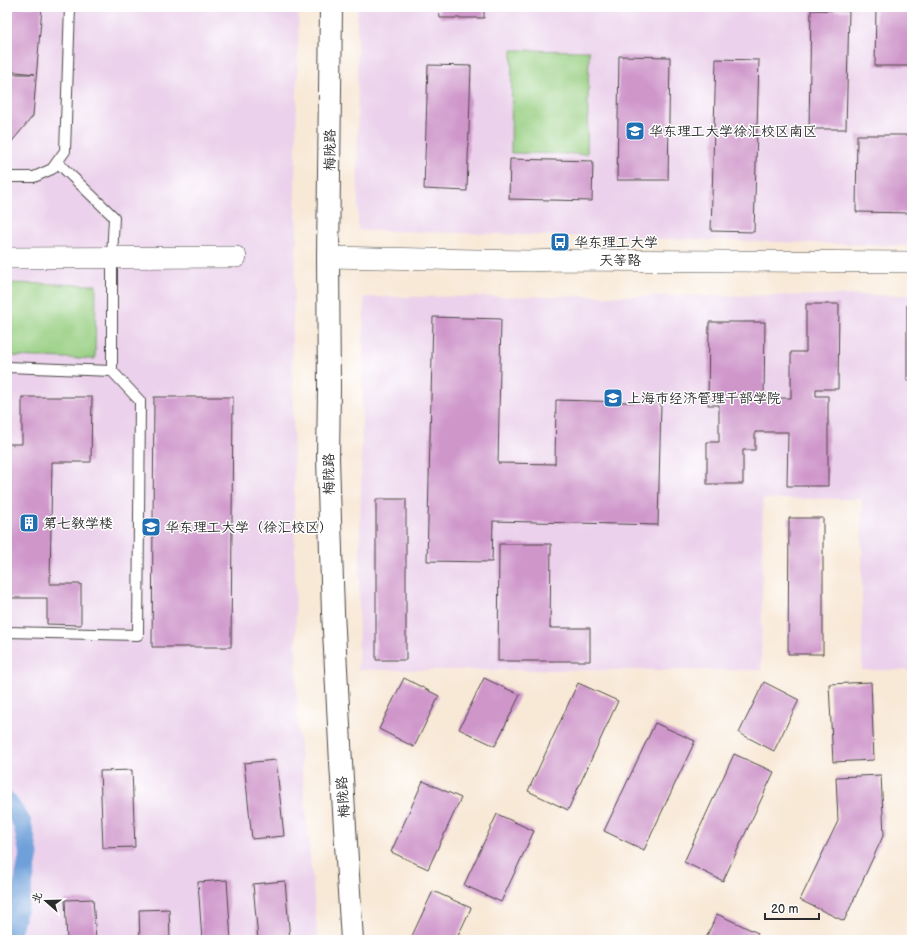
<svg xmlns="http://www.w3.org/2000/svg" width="919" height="947" font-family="'Balsamiq Sans','LXGW WenKai TC',sans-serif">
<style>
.built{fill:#ebd1eb}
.green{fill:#98cf82;stroke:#627d56}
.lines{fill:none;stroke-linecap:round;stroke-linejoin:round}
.canal{stroke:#6fa0d9;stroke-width:19}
.building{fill:#cf96ca}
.service-casing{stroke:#4a4745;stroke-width:12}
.minor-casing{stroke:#4a4745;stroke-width:22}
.tertiary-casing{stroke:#4a4745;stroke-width:24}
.service{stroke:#fff;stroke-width:10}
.minor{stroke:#fff;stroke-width:21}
.tertiary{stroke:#fff;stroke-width:22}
.labels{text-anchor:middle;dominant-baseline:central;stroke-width:3;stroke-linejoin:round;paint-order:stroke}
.poi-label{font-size:14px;fill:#2b2b2b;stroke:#fff;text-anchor:start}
.street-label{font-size:14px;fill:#2b2b2b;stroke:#fff}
</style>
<rect width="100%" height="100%" fill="#fff"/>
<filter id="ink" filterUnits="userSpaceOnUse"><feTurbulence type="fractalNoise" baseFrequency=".025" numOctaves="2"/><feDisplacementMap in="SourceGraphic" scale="8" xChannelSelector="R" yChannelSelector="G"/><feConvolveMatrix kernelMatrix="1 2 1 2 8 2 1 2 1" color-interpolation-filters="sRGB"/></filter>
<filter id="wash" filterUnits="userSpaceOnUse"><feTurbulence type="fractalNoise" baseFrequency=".012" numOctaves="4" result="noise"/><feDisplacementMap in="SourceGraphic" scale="16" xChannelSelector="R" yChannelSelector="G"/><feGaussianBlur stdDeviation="0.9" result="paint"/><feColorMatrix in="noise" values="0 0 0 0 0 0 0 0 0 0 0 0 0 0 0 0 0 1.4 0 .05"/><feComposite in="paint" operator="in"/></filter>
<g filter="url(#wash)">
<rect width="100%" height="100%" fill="#f8e8d6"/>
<path class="built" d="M7 7H299L295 194 297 237 292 338 297 716 318 940H7Z
M357 7H912V246L358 230Z
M912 295V670H862V499H763L761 670H358L364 297Z"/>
<path class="green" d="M512 50 589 51 587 154 511 153Z
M7 283 96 285 95 359 7 356Z"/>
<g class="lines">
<path class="canal" d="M7 801 22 823 29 854 20 901 9 940"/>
</g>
<g id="blocks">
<path class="building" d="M7 7H42L33 116 9 145 7 144V74H35L7 71Z
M439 7H484V18H440Z
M876 7H912V66H875Z
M811 10 849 11 846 129H809Z
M619 56 670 57 668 180H617Z
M716 59 759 60 754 232 711 231Z
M428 65 471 66 467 191 424 189Z
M857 135H912V213L856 212Z
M510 159 593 161 592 201 509 199Z
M806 304H839L838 389H816V396H828V486H787L788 432H755V450H743V484H707V442H719V405H708L709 322H765L764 398H791V352H806Z
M907 305H912V381H907Z
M433 317 501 319 498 463 555 464 556 400 661 403 658 525 493 521 492 562 427 561Z
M22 397H92L91 462H52L50 584H81V625L47 624V598H7V444H22Z
M154 397H233L231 647H152Z
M376 499H406V660H376Z
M789 518H823V654H788Z
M499 544H551L550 628H590V661H498Z
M404 678 439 696 414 747 379 729Z
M484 678 520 695 495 746 459 729Z
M764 682 799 700 774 751 739 733Z
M871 682 874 760 833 762 829 684Z
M578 683 618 701 568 810 528 791Z
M655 723 695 741 644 850 604 831Z
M734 754 774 772 723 881 684 862Z
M276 760 284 836 252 839 244 763Z
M132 770 135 847 103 848 100 771Z
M881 775 884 834 844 921 800 900 838 821 836 777Z
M423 781 461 798 428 869 391 852Z
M497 814 534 831 501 902 464 885Z
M227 880 231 940H202L198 882Z
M285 881 290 940H258L253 884Z
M433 891 471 908 456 940H410Z
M93 899 96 940H67L65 900Z
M169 909 170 940H140L139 910Z
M717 914 758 933 754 940H705Z"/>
</g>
</g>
<g filter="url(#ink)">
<use href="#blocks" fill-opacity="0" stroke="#4a4745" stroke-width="1"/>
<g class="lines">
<defs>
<path id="service" d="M7 177H34L52 169 65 151 70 7
M7 367 112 371
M7 632 138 635 140 401 112 371V257L114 217 57 162"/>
<path id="minor" d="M328 257 530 261 559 260 912 262
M7 258 236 257"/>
<path id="tertiary" d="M331 7 328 257 329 388 328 459 333 612 341 763 352 940"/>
</defs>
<use href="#service" class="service-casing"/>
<use href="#minor" class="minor-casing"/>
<use href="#tertiary" class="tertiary-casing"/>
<use href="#service" class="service"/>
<use href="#minor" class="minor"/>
<use href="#tertiary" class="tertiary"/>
</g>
</g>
<defs>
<symbol id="university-square" viewBox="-11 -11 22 22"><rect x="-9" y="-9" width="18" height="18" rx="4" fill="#1f6fb2" stroke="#fff"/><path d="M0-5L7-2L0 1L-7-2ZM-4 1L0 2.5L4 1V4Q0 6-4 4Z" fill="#fff"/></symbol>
<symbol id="bus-square" viewBox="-11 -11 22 22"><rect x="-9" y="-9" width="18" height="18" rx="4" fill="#1f6fb2" stroke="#fff"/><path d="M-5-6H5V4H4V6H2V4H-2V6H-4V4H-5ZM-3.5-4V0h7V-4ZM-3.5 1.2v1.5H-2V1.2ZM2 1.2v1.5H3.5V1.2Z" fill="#fff"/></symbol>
<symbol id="school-square" viewBox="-11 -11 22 22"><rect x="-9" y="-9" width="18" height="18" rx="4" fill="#1f6fb2" stroke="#fff"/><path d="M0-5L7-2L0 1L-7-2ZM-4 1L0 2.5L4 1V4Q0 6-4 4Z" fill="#fff"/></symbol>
<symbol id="building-square" viewBox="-11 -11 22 22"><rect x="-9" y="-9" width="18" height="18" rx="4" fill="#1f6fb2" stroke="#fff"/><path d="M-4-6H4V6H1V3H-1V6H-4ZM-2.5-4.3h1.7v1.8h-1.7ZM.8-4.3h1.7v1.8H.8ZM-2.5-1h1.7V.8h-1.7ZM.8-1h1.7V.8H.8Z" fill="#fff"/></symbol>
</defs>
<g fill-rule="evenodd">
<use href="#university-square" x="624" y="120" width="22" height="22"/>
<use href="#bus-square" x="549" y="231" width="22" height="22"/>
<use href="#school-square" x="602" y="387" width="22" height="22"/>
<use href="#building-square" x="18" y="512" width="22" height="22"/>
<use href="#university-square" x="140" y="516" width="22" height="22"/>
</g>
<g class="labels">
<g class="poi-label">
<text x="649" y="131">华东理工大学徐汇校区南区</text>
<text x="574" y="242">华东理工大学</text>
<text x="627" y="398">上海市经济管理干部学院</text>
<text x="43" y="523">第七教学楼</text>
<text x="165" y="527">华东理工大学（徐汇校区）</text>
</g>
<g class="street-label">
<text transform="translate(330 150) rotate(-89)">梅陇路</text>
<text x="620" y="260">天等路</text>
<text transform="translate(329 474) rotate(-91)">梅陇路</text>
<text transform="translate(343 797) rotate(-94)">梅陇路</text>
</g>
</g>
<rect width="919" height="947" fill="none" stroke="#fff" stroke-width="24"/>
<g transform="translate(46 901) rotate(290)" stroke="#ffffff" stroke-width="3" paint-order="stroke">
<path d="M0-3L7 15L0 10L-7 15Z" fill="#2b2b2b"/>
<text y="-6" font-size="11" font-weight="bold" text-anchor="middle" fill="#2b2b2b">北</text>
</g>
<path d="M765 913v6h54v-6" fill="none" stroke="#2b2b2b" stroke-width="2"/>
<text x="771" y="913" font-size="12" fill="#2b2b2b" stroke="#ffffff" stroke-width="3" paint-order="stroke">20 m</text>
</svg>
